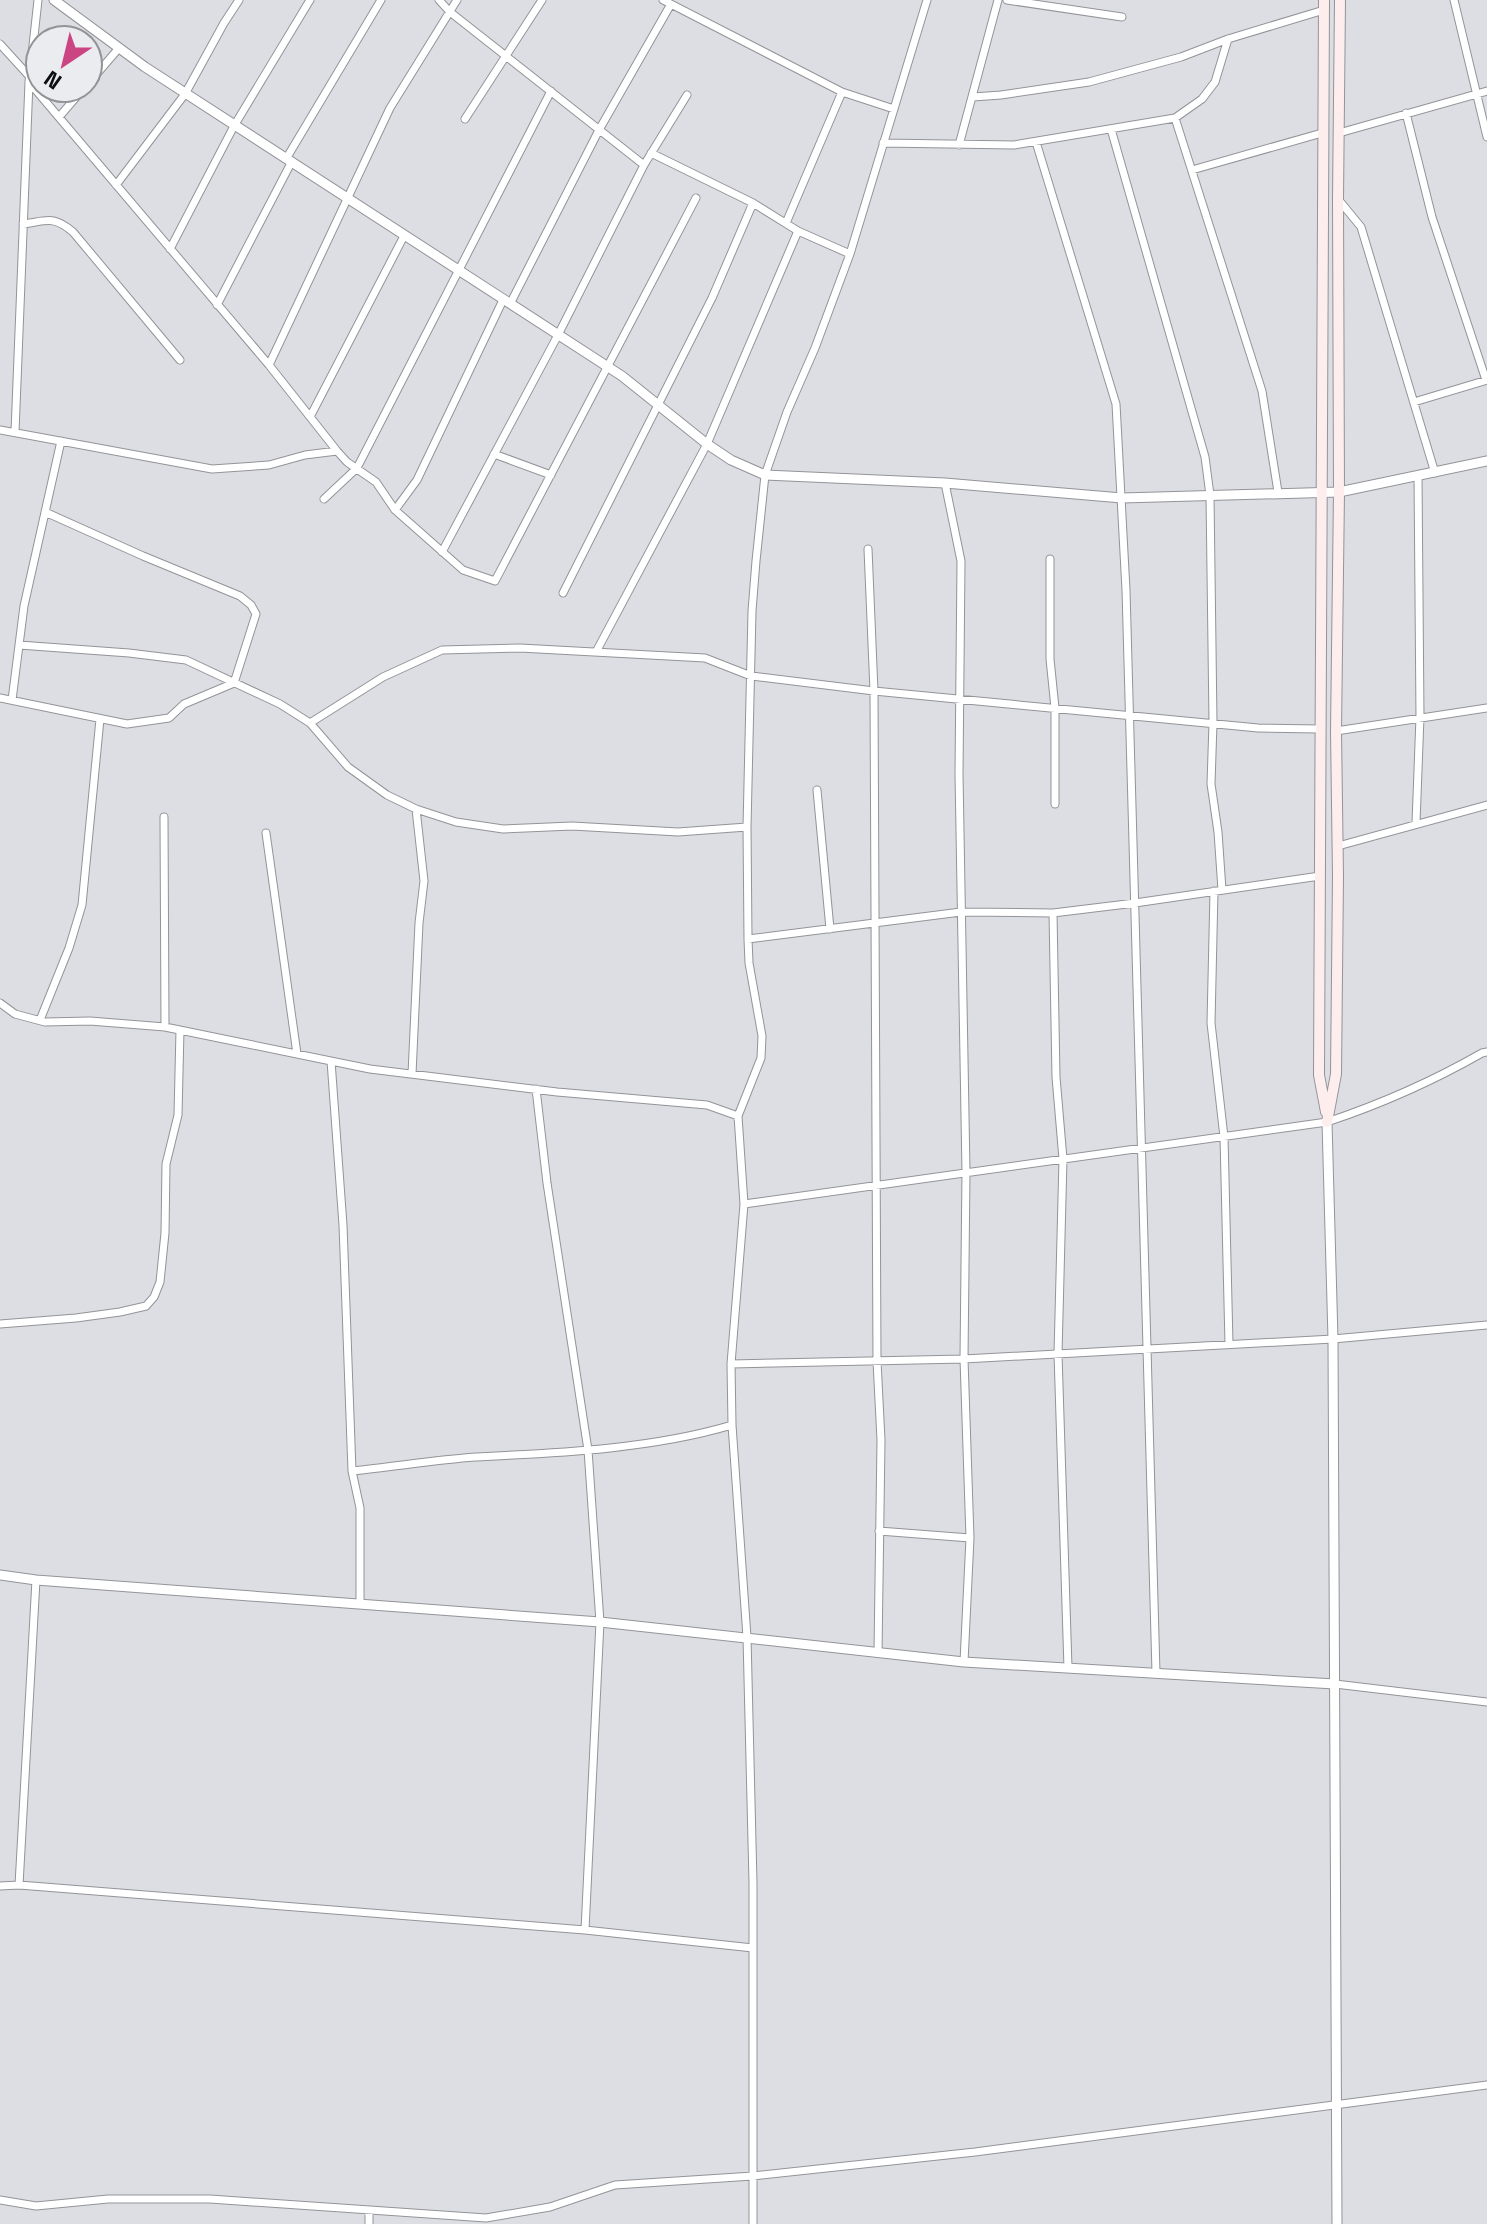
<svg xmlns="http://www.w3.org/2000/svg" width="1487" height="2224" font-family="'Space Grotesk',sans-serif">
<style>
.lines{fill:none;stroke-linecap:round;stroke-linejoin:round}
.minor-casing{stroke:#929498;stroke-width:9}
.tertiary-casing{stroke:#929498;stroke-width:11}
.secondary-casing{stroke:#929498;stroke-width:12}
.minor{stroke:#fff;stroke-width:7}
.tertiary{stroke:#fff;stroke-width:9}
.secondary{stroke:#fdedec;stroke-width:10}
</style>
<rect width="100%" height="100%" fill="#dddee3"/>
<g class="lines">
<defs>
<path id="minor" d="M439 0 450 12 644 165
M663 0 842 92 894 109
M1007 0 1122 17
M1454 0 1487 137
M0 44 30 77
M29 82 269 365 337 451
M88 84 119 48
M973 97 1001 95 1089 82 1181 57 1228 39 1324 10
M1406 113 1432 217 1486 380
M59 117 84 88
M1175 118 1262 391 1278 492
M465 119 542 0
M1111 129 1205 457 1210 495 1213 723 1211 784 1218 832 1222 890
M1339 133 1487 91
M1036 142 1116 404 1126 590 1156 1673
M883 143 1014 145 1175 118 1202 99 1215 82 1228 39
M959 145 998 0
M651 153 753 203 798 231 850 254
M286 159 381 0
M1192 170 1322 133
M116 185 185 94 224 23 239 0
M1338 199 1361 227 1435 473
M786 223 842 92
M23 224C47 221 53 215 73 232L180 360
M170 249 234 126 310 0
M510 304 599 130 671 4
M217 305 291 163
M269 365 390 108 457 0
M1414 402 1487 380
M310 417 404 236
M0 430 212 469 269 465 305 455 337 451 347 462 376 482 395 510 463 570 495 581 696 198
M15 432 29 82 38 0
M494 454 551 475
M945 483 961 561 959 774 966 1172 964 1359 970 1538 964 1662
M324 499 357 468 551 91
M395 510 417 480 503 300
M868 549 874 691 877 1361 881 1440 878 1653
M442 552 558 335 644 165 687 95
M1050 559V659L1055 708V804
M563 593 712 298 753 203
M19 645 129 653 186 660 280 704 310 723 348 767 387 795 416 809 456 822 503 829 572 826 678 832 747 827
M596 652 707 444 798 231
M0 698 127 724 169 718 184 704 234 683 256 614 251 605 240 596 143 556 45 512
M12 700 24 606 61 441
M310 723 383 677 442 650 520 648 705 658 751 676 874 691 1258 728 1319 729
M1336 731 1487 708
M817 790 830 929
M164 817 165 1027
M1416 823 1420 717 1418 475
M266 833 297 1054
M1338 846 1487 805
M1214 891 1211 1023 1224 1137 1229 1344
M1053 913 1056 1077 1063 1159 1058 1354 1068 1668
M748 939 961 912 1053 913 1135 903 1320 876
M0 1003 15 1014 45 1022 90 1021 165 1027 370 1069 557 1092 707 1105 738 1116
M40 1020 69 948 82 905 100 719
M331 1061 343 1225 352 1471 360 1508V1604
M412 1074 419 923 424 881 416 809
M536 1089 547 1183 588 1450 600 1622 585 1930
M744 1204 1327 1122C1381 1104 1433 1081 1482 1053L1487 1052
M0 1324 76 1318 120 1312 146 1306 154 1297 160 1282 165 1233 166 1164 178 1115 180 1030
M731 1364 964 1359 1333 1339 1487 1325
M352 1471C393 1467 434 1460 475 1457 558 1453 652 1449 732 1425
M879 1531 970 1538
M1335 1684 1487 1702
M19 1885 36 1580
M0 1886 19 1885 585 1930 753 1948
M0 2200 36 2206 108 2199H210L486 2218 550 2207 615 2185 753 2176 975 2152 1487 2085
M369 2210V2224
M753 2224V1883L747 1637 732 1425 731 1364 744 1204 738 1116 761 1058 762 1036 749 963 748 939 747 827 752 611 756 561 765 475 787 412 815 348 850 254 927 0"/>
<path id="tertiary" d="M54 0 145 67 622 376 707 444 731 460 765 475 945 483 1122 498 1339 492 1487 461
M1327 1122 1333 1339 1337 2224
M0 1575 36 1580 600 1622 964 1662 1335 1684"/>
<path id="secondary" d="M1324 0 1319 1075 1326 1112
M1327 1122 1336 1074 1338 876 1336 731 1339 492 1338 199 1340 0"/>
</defs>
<use href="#minor" class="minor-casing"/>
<use href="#tertiary" class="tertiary-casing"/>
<use href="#secondary" class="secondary-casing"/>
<use href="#minor" class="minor"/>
<use href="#tertiary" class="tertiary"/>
<use href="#secondary" class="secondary"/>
</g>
<g transform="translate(64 64) rotate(215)"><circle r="38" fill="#eaecf0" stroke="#929396" stroke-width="2"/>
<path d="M0-6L14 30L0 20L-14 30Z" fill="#cc4583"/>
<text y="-12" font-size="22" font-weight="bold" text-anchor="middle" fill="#0e0e10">N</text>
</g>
</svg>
